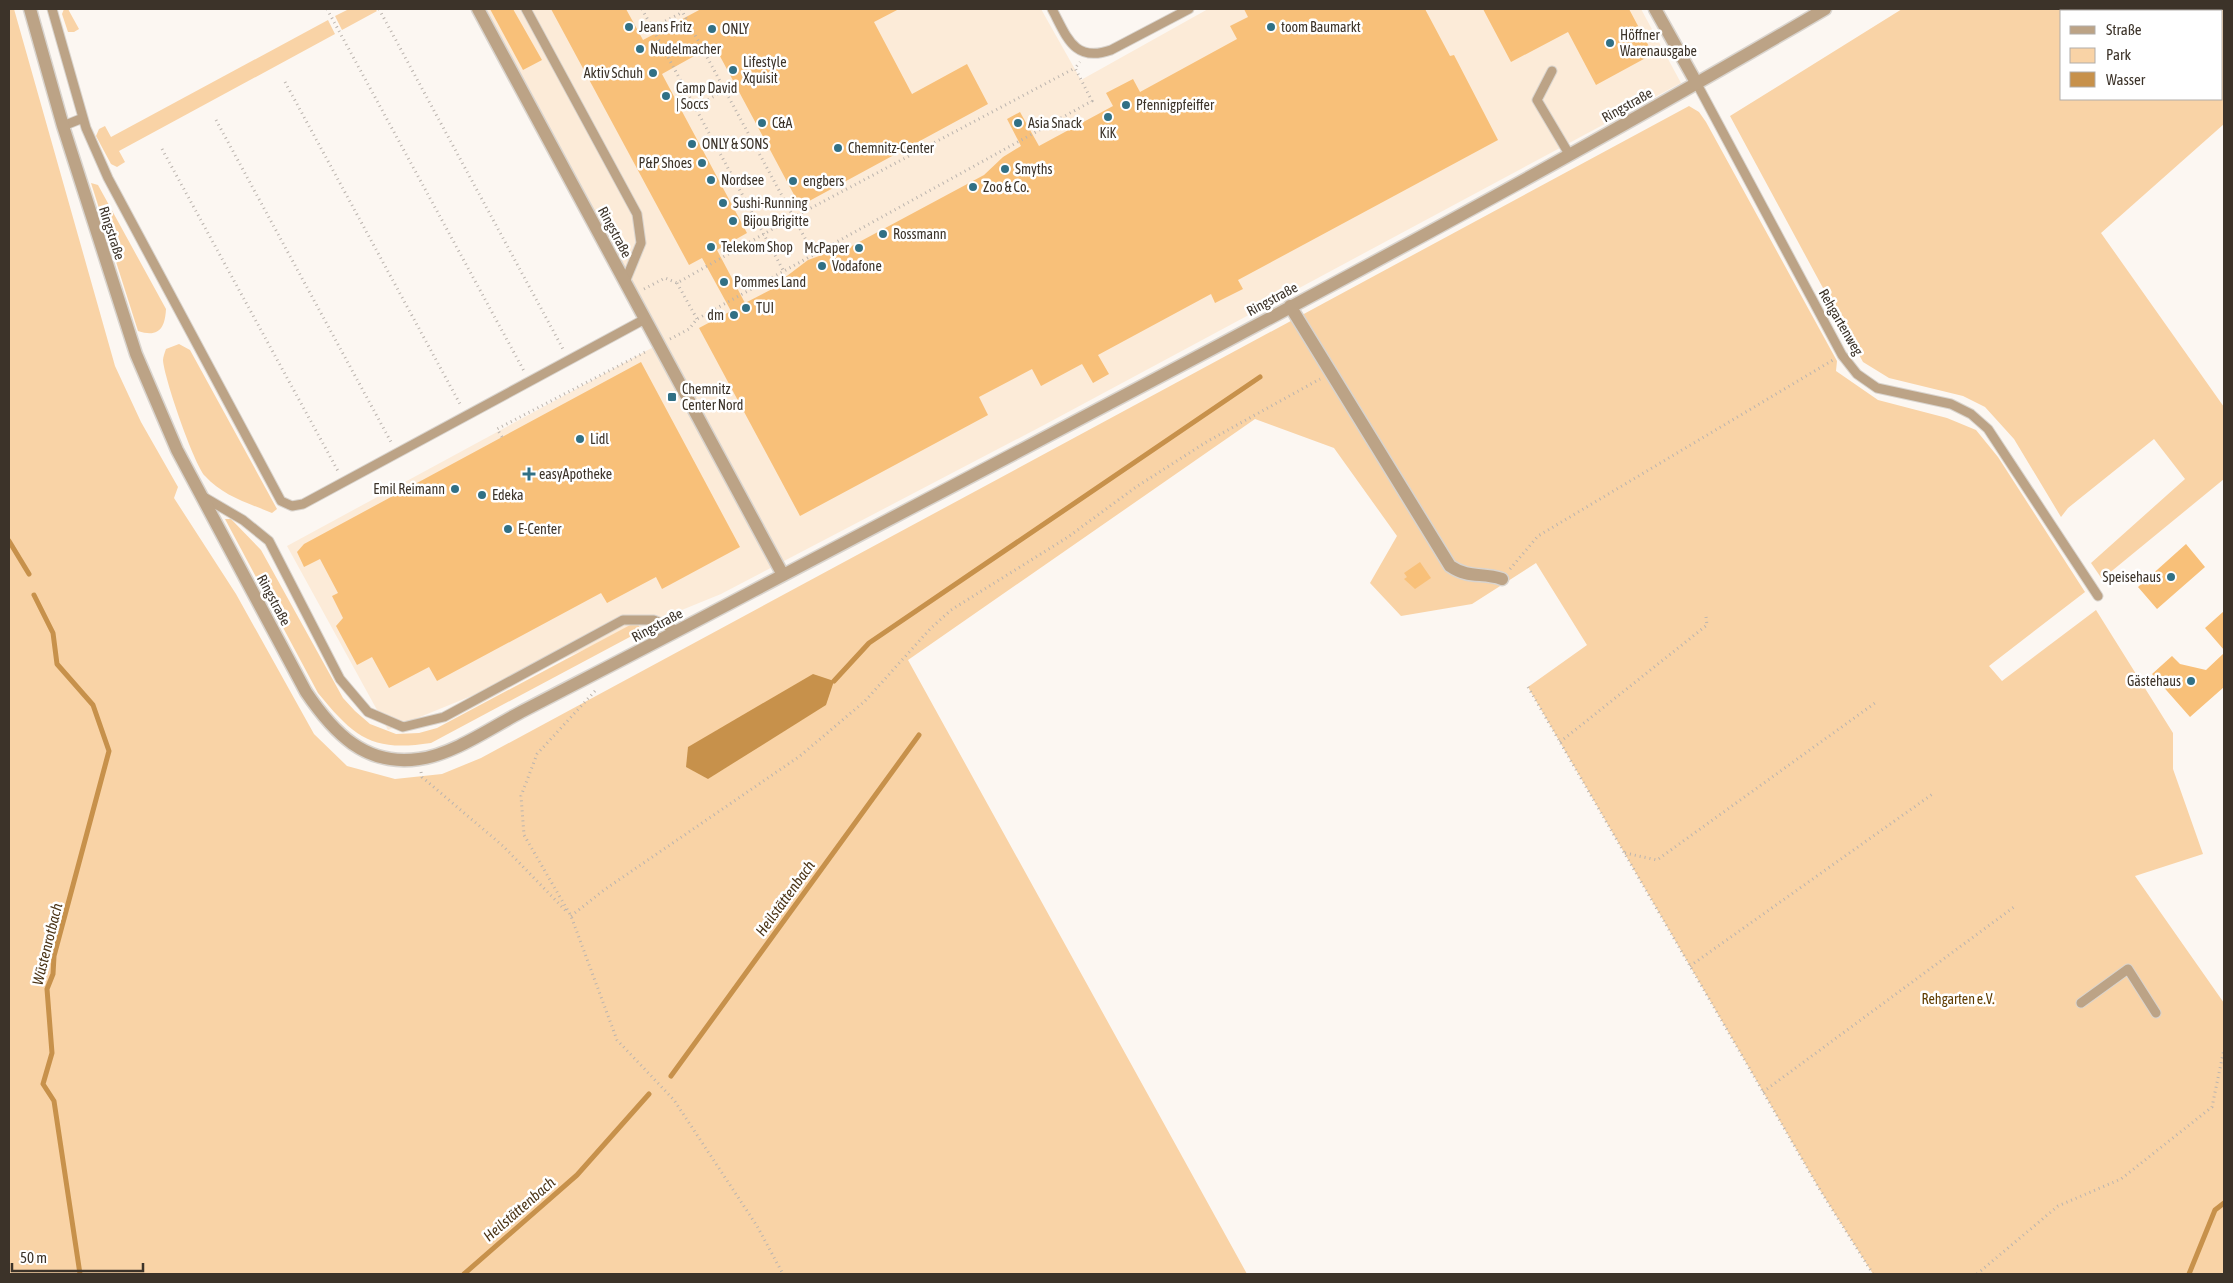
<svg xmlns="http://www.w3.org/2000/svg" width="2233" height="1283" font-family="'Asap Condensed',sans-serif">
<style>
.built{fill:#fcebd8}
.green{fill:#f9d3a6;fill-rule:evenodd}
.water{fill:#c7914b}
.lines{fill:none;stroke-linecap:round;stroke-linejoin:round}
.stream{stroke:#c7914b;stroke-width:5}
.building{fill:#f8c079}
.lane-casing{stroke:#d9d4ce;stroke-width:11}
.street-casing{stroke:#d9d4ce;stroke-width:15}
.path{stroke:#bbb4ae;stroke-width:3;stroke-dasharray:1 4;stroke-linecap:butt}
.lane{stroke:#bca386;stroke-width:9}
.street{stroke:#bca386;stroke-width:12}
.poi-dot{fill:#317085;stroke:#fff;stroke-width:2}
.labels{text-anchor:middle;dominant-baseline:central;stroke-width:5;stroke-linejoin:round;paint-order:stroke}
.poi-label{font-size:14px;fill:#3c3329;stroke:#fff;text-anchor:start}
.street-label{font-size:14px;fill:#3c3329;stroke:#fff}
.park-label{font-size:14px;fill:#603c00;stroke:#fff}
.water-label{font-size:15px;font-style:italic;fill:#4c3517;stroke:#fff}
</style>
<rect width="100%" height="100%" fill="#fcf7f2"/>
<path class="built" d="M486 9H1041L1081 80 1208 9H1641L1681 83 1044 425 721 594 388 730 287 546 659 344Z"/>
<path class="green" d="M9 9H14L115 366 141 422 178 487 174 498 236 594 314 734 347 766 395 779 442 774 481 758 1689 106 1699 112 1706 122 1837 361 1836 371 1878 400 1947 418 1976 430 1998 457 2085 592 1989 666 2002 681 2096 610 2173 733V769L2203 854 2135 876 2224 1003V1274H1873L1820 1190 1528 687 1587 645 1536 563 1472 604 1401 616 1370 583 1397 536 1334 448 1255 419 908 660 1247 1274H9Z
M64 9H68L79 29 74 32H68L62 14Z
M349 9H375L377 11 342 30 335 16Z
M1902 9H2224V124L2101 233 2224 407V479L2102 579 2091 563 2185 479 2154 439 2068 508 2061 517 2014 439 1985 407 1963 396 1889 378 1863 362 1730 116ZM2062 11H2222V99H2062Z
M328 20 335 34 119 151 125 162 117 167 111 164 96 136 99 129 105 126 111 137Z
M91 183 98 185 166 309C165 328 159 338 138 331Z
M179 344 190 350 277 509 272 513C248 503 223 496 205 476 194 464 164 378 163 360 163 357 165 352 166 349Z
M225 519H231L261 550 343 698 355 711 370 724 396 734 419 733 437 728 632 624H638L641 631 431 743C372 752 355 738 318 693Z"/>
<path class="water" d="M813 674 834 681 826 705 708 779 686 767 688 747Z"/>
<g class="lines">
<path class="stream" d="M9 541 29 574
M34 595 53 633 57 664 93 705 109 751 54 956 53 974 47 989 52 1053 43 1084 54 1101 80 1274
M834 681 869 643 1260 377
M671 1076 919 735
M464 1274 577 1175 649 1094
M2189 1274 2215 1210 2224 1203"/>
</g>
<path class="building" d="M490 9H513L542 60 523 70Z
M551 9H626L643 40 701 9H899L874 22 912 94 967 64 988 104 800 206 714 45 662 74 747 233 717 250 745 303 776 287 775 285 808 260 847 246 848 248 984 175 1003 157 1021 146 1007 119 1020 112 1039 146 1113 106 1106 93 1133 79 1140 92 1237 39 1230 26 1248 17 1244 9H1425L1450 56 1454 55 1498 140 1238 280 1243 289 1215 303 1211 294 1098 355 1109 374 1093 383 1082 364 1041 386 1032 369 979 397 988 415 800 516 699 328 731 311 702 258 689 265Z
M1483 9H1629L1653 54 1596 85 1568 32 1511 62Z
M641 362 740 547 662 589 656 577 607 603 601 593 437 681 429 667 389 688 372 657 357 665 336 626 343 618 332 596 338 593 320 559 304 567 297 552 304 544Z
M2186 544 2205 567 2157 609 2138 587Z
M1420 562 1431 578 1415 589 1404 579 1407 577 1404 573Z
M2224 611V650L2205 628Z
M2224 653V687L2190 717 2152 674 2172 656 2180 664 2206 670Z"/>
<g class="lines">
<defs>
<path id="lane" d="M52 9 86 128 108 178 281 501 292 506 303 504 645 319
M526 9 637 214 641 243 625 282
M1052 9C1067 37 1074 63 1111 50L1189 9
M1552 71 1537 100 1569 154
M1697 84 1842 355 1857 374 1877 388 1951 404 1971 414 1988 429 2098 596
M63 126 83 118
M202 496 243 520 269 541 340 679 368 712 403 727 444 717 623 620H654L678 631
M2081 1003 2128 969 2156 1013"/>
<path id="street" d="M30 9 63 126 136 354 177 450 306 692C333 732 365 767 419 759 452 755 491 728 521 712 598 672 676 632 753 591 1112 402 1474 215 1825 9
M478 9 783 575
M1655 9 1697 84
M1290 306 1450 566C1469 579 1482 572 1502 579"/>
</defs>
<use href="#lane" class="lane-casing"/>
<use href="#street" class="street-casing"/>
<path class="path" d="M327 9 524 371
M379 9 563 349
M642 9 783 270
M681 9 813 253
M652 28 683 12
M285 82 460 404
M695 107 725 90
M216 120 391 442
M162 149 338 471
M677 283 697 319
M644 289 665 278 677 283 794 217 1075 68
M670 339 689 329 697 319 1092 101 1075 68 1080 62
M502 437 497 429 647 351
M1510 569 1538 536 1833 360
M1528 687 1820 1190 1873 1274
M595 691 537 754 521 796 524 835 571 916 617 1040 674 1100 757 1226 783 1274
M1560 742 1707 625 1706 617
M421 772 422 777 503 846 567 912
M1625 853 1657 860 1875 703
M571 916 604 890 800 756 865 701 930 629 951 610 1068 537 1136 487 1208 441 1320 379
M1690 966 1934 793
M1763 1092 2014 907
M1977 1274 2058 1206 2121 1179 2212 1107 2224 1049"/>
<use href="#lane" class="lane"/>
<use href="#street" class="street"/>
</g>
<g class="poi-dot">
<circle cx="629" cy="27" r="5"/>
<circle cx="1271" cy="27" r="5"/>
<circle cx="712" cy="29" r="5"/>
<circle cx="1610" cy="43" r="5"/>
<circle cx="640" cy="49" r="5"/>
<circle cx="733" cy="70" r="5"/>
<circle cx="653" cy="73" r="5"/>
<circle cx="666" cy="96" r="5"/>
<circle cx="1126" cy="105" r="5"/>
<circle cx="1108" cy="117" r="5"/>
<circle cx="762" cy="123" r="5"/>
<circle cx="1018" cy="123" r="5"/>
<circle cx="692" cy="144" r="5"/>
<circle cx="838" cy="148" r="5"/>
<circle cx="702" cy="163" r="5"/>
<circle cx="1005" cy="169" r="5"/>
<circle cx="711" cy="180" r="5"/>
<circle cx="793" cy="181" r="5"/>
<circle cx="973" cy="187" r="5"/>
<circle cx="723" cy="203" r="5"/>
<circle cx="733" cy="221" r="5"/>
<circle cx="883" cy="234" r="5"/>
<circle cx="711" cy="247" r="5"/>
<circle cx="859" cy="248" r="5"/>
<circle cx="822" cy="266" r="5"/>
<circle cx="724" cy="282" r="5"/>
<circle cx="746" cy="308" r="5"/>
<circle cx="734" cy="315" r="5"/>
<rect x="667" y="392" width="10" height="10" rx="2.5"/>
<circle cx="580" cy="439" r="5"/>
<path d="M526.5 466.5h5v5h5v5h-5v5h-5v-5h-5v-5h5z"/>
<circle cx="455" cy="489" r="5"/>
<circle cx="482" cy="495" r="5"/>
<circle cx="508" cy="529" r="5"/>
<circle cx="2171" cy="577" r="5"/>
<circle cx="2191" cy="681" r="5"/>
</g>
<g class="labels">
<g class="poi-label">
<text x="639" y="27">Jeans Fritz</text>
<text x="1281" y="27">toom Baumarkt</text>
<text x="722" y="29">ONLY</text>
<text x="1620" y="35">Höffner<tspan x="1620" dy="16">Warenausgabe</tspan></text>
<text x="650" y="49">Nudelmacher</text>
<text x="743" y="62">Lifestyle<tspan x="743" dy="16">Xquisit</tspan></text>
<text x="643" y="73" text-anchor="end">Aktiv Schuh</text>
<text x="676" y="88">Camp David<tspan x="676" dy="16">| Soccs</tspan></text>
<text x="1136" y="105">Pfennigpfeiffer</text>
<text x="772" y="123">C&amp;A</text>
<text x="1028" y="123">Asia Snack</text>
<text x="1108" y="133" text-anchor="middle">KiK</text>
<text x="702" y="144">ONLY &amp; SONS</text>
<text x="848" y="148">Chemnitz-Center</text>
<text x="692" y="163" text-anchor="end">P&amp;P Shoes</text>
<text x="1015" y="169">Smyths</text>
<text x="721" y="180">Nordsee</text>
<text x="803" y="181">engbers</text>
<text x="983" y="187">Zoo &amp; Co.</text>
<text x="733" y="203">Sushi-Running</text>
<text x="743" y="221">Bijou Brigitte</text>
<text x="893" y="234">Rossmann</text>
<text x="721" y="247">Telekom Shop</text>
<text x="849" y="248" text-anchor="end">McPaper</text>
<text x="832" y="266">Vodafone</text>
<text x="734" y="282">Pommes Land</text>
<text x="756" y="308">TUI</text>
<text x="724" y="315" text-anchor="end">dm</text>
<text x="682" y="389">Chemnitz<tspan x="682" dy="16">Center Nord</tspan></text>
<text x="590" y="439">Lidl</text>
<text x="539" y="474">easyApotheke</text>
<text x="445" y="489" text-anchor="end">Emil Reimann</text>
<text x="492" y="495">Edeka</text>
<text x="518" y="529">E-Center</text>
<text x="2161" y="577" text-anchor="end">Speisehaus</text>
<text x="2181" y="681" text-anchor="end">Gästehaus</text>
</g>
<g class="street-label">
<text transform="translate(1627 105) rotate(-29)">Ringstraße</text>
<text transform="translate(615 232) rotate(62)">Ringstraße</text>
<text transform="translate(112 233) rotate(72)">Ringstraße</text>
<text transform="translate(1272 299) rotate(-28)">Ringstraße</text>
<text transform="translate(1841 322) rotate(60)">Rehgartenweg</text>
<text transform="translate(274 600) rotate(62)">Ringstraße</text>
<text transform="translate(657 625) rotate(-28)">Ringstraße</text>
</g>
<g class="park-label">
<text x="1958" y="999">Rehgarten e.V.</text>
</g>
<g class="water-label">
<text transform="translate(785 898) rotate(-54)">Heilstättenbach</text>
<text transform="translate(47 944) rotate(-76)">Wüstenrotbach</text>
<text transform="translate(519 1209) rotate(-41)">Heilstättenbach</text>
</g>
</g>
<rect width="2233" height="1283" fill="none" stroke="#3c3329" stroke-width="20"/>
<rect x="2060" y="10" width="162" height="90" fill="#ffffff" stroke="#b1ada9"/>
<rect x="2070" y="26" width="25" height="8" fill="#bca386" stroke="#b1ada9"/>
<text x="2106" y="35" font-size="15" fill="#3c3329">Straße</text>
<rect x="2070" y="48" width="25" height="15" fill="#f9d3a6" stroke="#b1ada9"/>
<text x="2106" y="60" font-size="15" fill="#3c3329">Park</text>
<rect x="2070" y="72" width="25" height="15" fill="#c7914b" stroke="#b1ada9"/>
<text x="2106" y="85" font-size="15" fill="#3c3329">Wasser</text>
<path d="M12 1263v8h131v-8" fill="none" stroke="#3c3329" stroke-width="2.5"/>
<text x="20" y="1263" font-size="15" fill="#3c3329" stroke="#ffffff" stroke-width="4" paint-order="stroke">50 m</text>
</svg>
